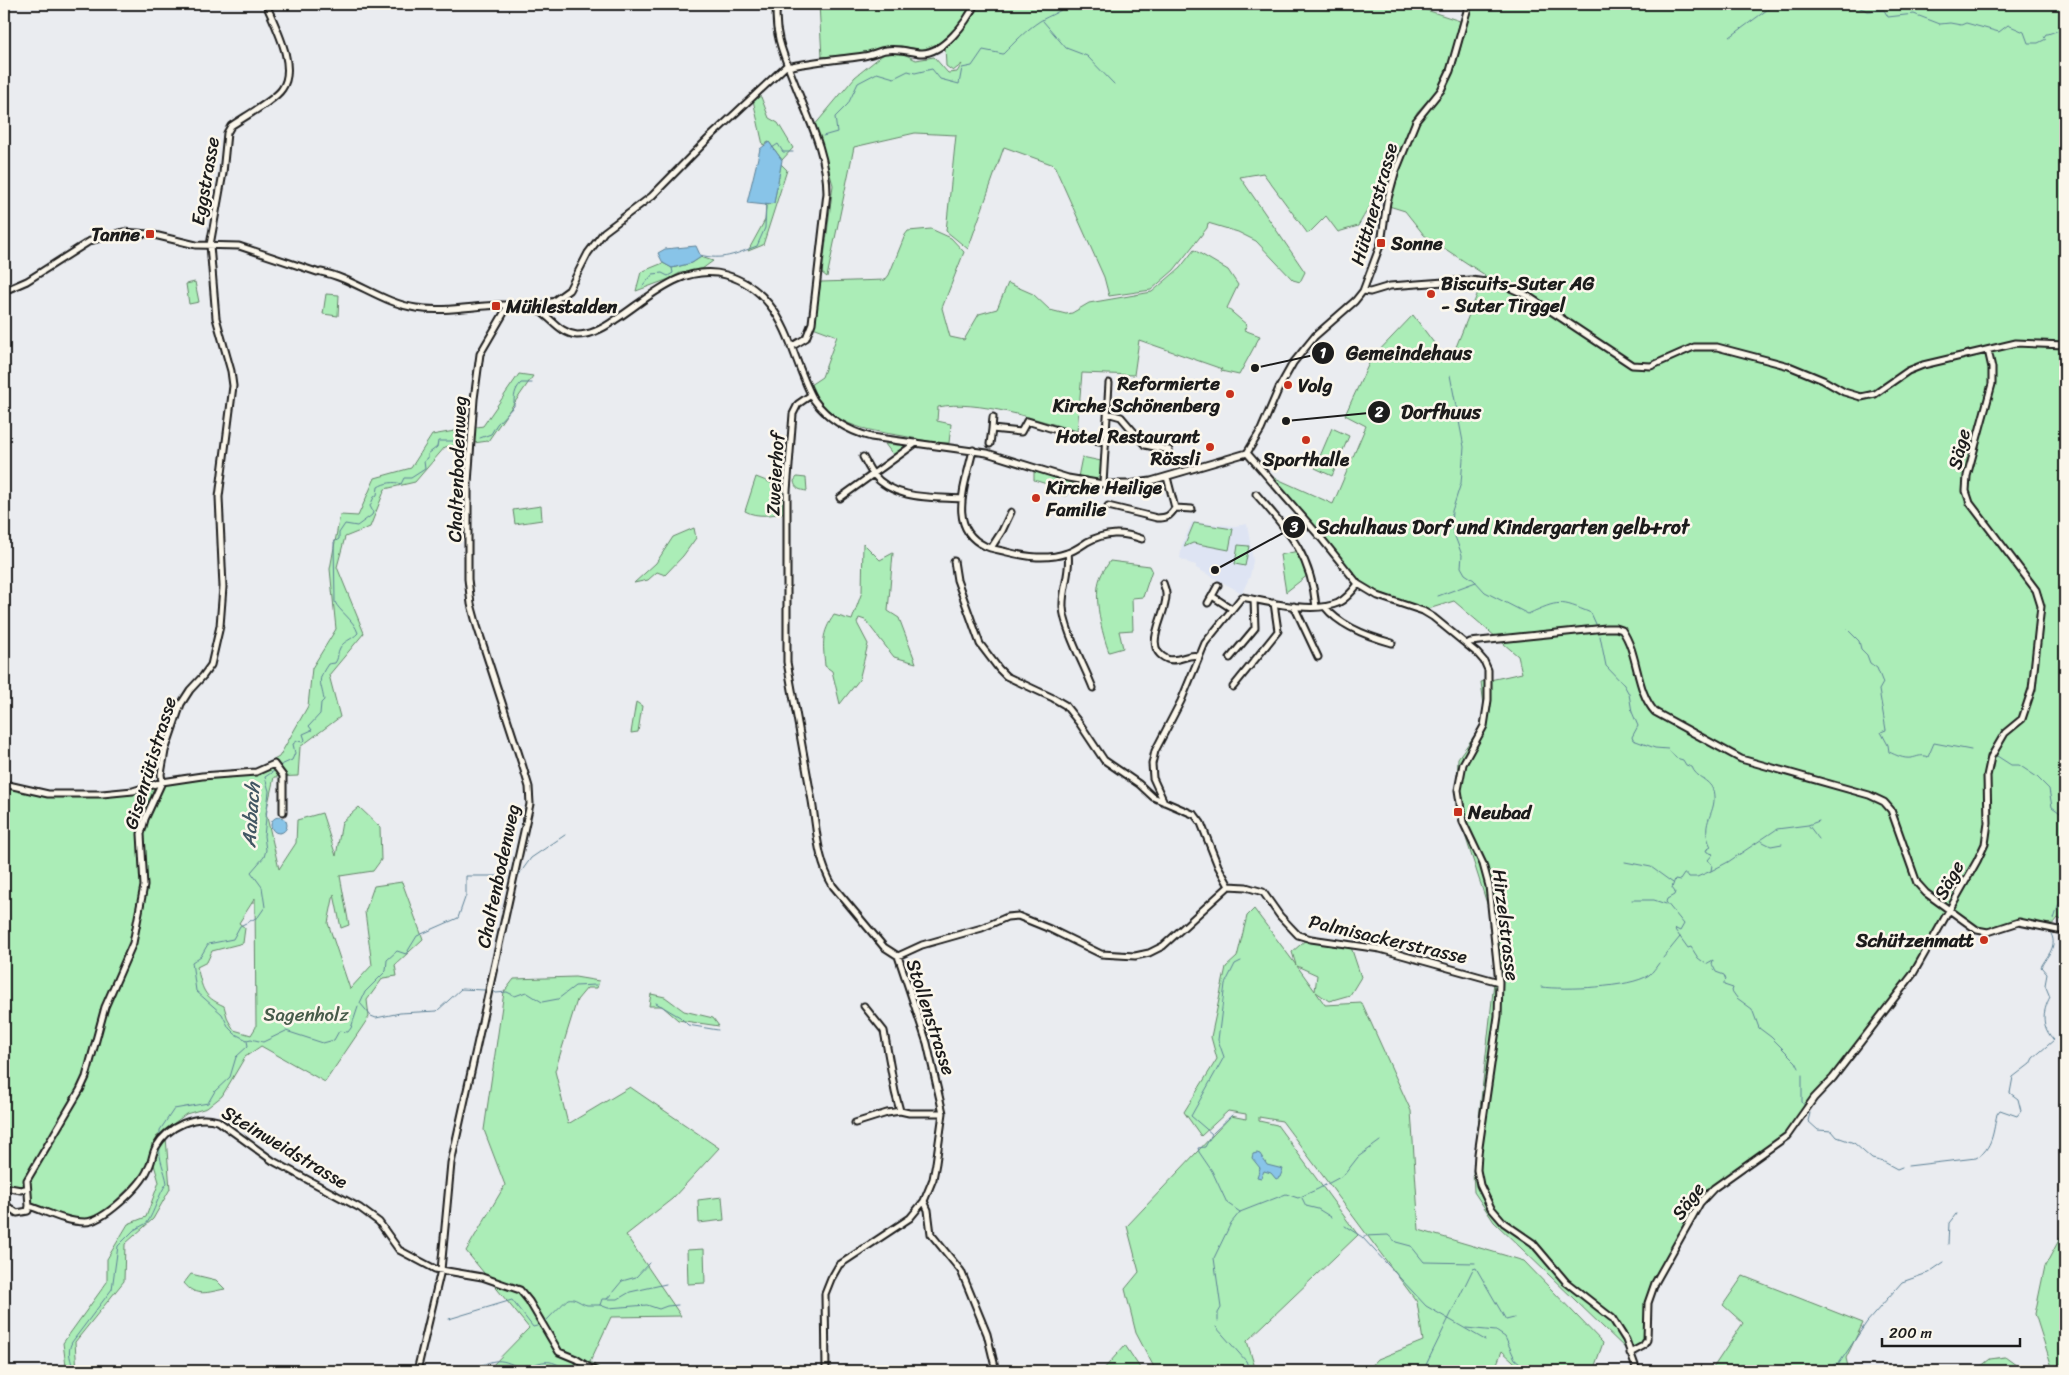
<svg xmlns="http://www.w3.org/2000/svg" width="2069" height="1375" font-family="Sriracha,sans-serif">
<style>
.built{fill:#dee4f3}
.green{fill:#abedb7;stroke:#64846a;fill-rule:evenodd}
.water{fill:#88c4e8;stroke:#5d8196}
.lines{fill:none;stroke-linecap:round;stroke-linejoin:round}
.stream{stroke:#5d8196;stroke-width:1}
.minor-casing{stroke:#1c1c1c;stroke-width:9}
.minor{stroke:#fbf7ec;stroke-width:5}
.poi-dot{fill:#c8321e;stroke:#fbf7ec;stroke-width:2}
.labels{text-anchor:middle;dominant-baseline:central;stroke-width:5;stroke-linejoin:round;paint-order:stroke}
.street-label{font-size:19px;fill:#1c1c1c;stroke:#fbf7ec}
.poi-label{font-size:19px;font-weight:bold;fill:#1c1c1c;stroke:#fbf7ec;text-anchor:start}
.park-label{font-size:19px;fill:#475b4a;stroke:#fbf7ec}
.water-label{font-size:20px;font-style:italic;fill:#425763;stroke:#fbf7ec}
.leader{fill:none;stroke:#1c1c1c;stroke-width:2}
.callout-dot{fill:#1c1c1c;stroke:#fbf7ec;stroke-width:2}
.mark-label{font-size:15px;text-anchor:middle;font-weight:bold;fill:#fff}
.callout-label{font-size:20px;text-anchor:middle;font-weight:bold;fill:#1c1c1c;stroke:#fbf7ec;stroke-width:5;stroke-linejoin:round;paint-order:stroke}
</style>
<rect width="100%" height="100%" fill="#eaecf0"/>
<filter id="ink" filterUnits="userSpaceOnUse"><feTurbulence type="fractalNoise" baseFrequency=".02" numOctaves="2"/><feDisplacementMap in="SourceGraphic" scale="10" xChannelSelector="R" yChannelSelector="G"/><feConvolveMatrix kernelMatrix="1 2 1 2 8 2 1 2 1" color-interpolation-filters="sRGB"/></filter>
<g filter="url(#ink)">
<path class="built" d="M1192 522 1235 526 1247 524 1253 561 1250 576 1242 593 1196 568V565L1189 563 1180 558 1182 545Z"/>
<path class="green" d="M819 4H970L962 23 939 43 922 50 901 46 885 47 864 53 822 57Z
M977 4H1408L1460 21 1451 59 1438 89 1417 112 1397 157 1385 198C1370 201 1366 213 1358 226L1338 232 1326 216 1308 234 1263 173 1240 177 1305 272 1300 282 1293 280 1256 241 1238 232 1208 223 1207 228 1174 270 1151 290 1109 296 1104 277 1054 165 1004 147 968 249 946 231 956 135 915 133 854 147 827 277 822 273 833 185 822 146 814 126 855 77 885 53 900 52 916 60 934 57 948 73 957 72 962 64 953 71 946 66 945 46 966 25Z
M1471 4H2065V922L2058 918 2054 923 2039 925 2019 922 1988 932 1977 930 1950 910 1913 974 1833 1078 1774 1146 1714 1188 1700 1203 1677 1242 1648 1303 1647 1340 1630 1353 1494 1222 1474 1192 1473 1172 1495 973 1490 913 1456 807 1458 758 1480 728 1484 705 1481 682 1522 673 1518 656 1454 601 1425 610 1358 584 1264 473 1333 504 1366 426 1345 415 1371 359 1413 315 1440 351 1452 357 1485 275 1424 235 1405 211 1389 206C1395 181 1406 141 1421 119 1432 104 1445 92 1452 75 1461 52 1465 27 1471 4Z
M758 96 761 97 769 118 778 123 793 148 782 160 769 142 763 145 753 100Z
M781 164 787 170 763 245 748 251 765 220 766 205 774 203Z
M931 229 951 238 964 252 942 308 950 337 964 340 979 314 997 309 1008 283 1033 294 1050 310 1066 314 1072 313 1089 303 1152 292 1180 268 1194 250 1228 270 1238 285 1227 308 1247 325 1244 330 1260 336 1239 375 1221 371 1222 369 1139 340 1134 375 1082 373 1077 431C1038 420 977 399 938 407L937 421 951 424 949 443C932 443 919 439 903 436 863 429 831 427 810 385L822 377 837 336 813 327 821 282 885 280 889 275 905 235 908 231Z
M701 257 713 261 702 269 680 273 669 279 636 291 641 272 663 263 672 268 692 263Z
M195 282 199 302 189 304 186 284Z
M326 294 339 295 338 316 323 314Z
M519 374 533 376 488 441 445 447 415 482 385 489 370 527 345 537 337 567 364 633 329 675 340 717 300 747 298 776 274 777 266 813 279 869 296 843 297 820 322 813 336 856 342 822 359 807 380 827 381 860 373 871 340 876 349 925 341 928 334 894 328 923 350 989 372 965 365 912 374 886 402 882 423 939 395 965 397 976 383 978 367 1000 369 1017 325 1082 261 1046 245 1057 222 1096 207 1108 186 1114 156 1137 175 1127 166 1137 170 1189 153 1219 125 1244 124 1281 75 1342 77 1371H62L66 1366 63 1343 107 1282V1259L128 1224 146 1217 159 1182 153 1161 152 1143 149 1168 97 1219C76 1227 50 1212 29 1206L27 1188H4V784L48 794 133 791 162 782 252 772 279 757 308 706 312 668 336 629 330 569 340 515 358 516 375 478 411 468 432 435 483 426ZM255 898 256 1027 251 1035 234 1030 228 1020 224 1006C202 996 203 989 197 967L207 962 212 951 243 943 245 928 239 923Z
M1332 428 1349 436 1332 476 1315 468Z
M885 444 909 446 894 456Z
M1082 457 1101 461 1100 475 1097 479 1078 477Z
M1034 471 1073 482 1074 485 1066 496 1060 495 1050 485 1034 480Z
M756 477 787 489 786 512C774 515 757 518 745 511Z
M797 477 806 478 807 491C800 490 795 489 794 481Z
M541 506 542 520 515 524 513 510Z
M1194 523 1233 529 1229 550 1193 543 1184 547Z
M694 528 696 538 683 556 665 575 657 572 648 580 634 583 656 563 673 537Z
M863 543 880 560 893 553 888 611 899 618 916 663 894 657 865 620 859 618 857 623 868 644 859 680 840 704 832 671 825 666C823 643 821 634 834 615L852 620 862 592Z
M1238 545 1249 546 1245 566 1235 564Z
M1298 551 1308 575 1286 592 1280 555Z
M1110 561 1150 566 1152 570 1143 597 1132 598 1133 630 1119 631 1123 648 1109 652C1102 634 1093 596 1100 578 1102 572 1107 566 1110 561Z
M636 702 642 706 638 732 631 733Z
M1254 909 1296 965 1292 952 1308 938 1350 944 1361 977 1350 995 1329 1001 1316 992 1325 1005 1362 1003 1411 1111 1419 1230 1524 1261 1603 1343 1593 1371H1524L1502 1351 1494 1371H1367L1378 1359 1423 1341 1417 1302 1282 1121 1259 1117V1121L1277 1125 1358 1235 1247 1341 1256 1371H1156L1136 1333 1125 1289 1139 1272 1127 1226 1231 1116 1246 1119V1114L1228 1111 1201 1136 1184 1112 1217 1059 1211 1037 1226 967 1237 957 1247 916ZM1297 966 1317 975 1315 991Z
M575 977 599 981 597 988H587L577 1000 555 1071 568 1124 630 1087 719 1148 672 1199 626 1235 681 1316 611 1317 590 1362 604 1371H487L529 1328 466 1251 505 1185 484 1130 504 992 514 979Z
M651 994 665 997 684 1011 713 1018 719 1026 678 1020 662 1006H649Z
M722 1197 724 1220 699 1223 698 1200Z
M2065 1229V1371H2033L2053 1370 2035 1314 2045 1266Z
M704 1249 705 1283 688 1284 687 1250Z
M191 1274 216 1280 225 1289C208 1292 196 1298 184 1283Z
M1743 1276 1863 1323 1846 1358 1849 1371H1711L1743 1323 1723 1305Z
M1125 1345 1142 1371H1102Z
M2005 1357 2024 1371H1975L1990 1359Z"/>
<path class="water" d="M769 142 782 160 774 203 766 205 747 203 760 149Z
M696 246 701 257 692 263 672 268 663 263 658 253 665 249Z
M271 825a8 8 0 1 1 16 0a8 8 0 1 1-16 0Z
M1257 1153 1260 1154 1267 1165 1283 1169 1280 1177 1276 1179 1271 1173 1264 1171 1261 1178 1257 1177 1260 1168 1252 1158 1253 1154Z"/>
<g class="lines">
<path class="stream" d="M1855 4H1856
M1860 8 1868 11 1884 10 1888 17 1914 14 1940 24 1950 23 1961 25 1966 23 1999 32 2008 25 2024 32 2028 43H2038L2046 39 2044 37 2046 34H2048L2065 28
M1043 21 1066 48 1087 56 1114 84
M1730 37 1775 4
M823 136 837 132 835 117 848 104 858 83 877 73 894 78 908 71 915 73 932 69 940 79 959 84 962 68 972 66 983 50 1003 54C1015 42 1026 30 1040 21 1050 15 1061 12 1068 4
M772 148 778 144 783 152H793
M700 255C723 261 735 254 757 246L765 228 766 204
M643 286 653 274 662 273 668 276 673 273 672 268
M1450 375 1464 447 1461 483 1452 511 1451 526 1462 555 1461 567 1465 574 1474 580 1485 592 1528 614C1559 600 1560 600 1591 613L1596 624
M480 438 491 434 497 424 514 406C514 397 514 390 521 383H532
M1438 596 1476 582
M1848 630 1859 641 1861 649 1867 655 1870 663 1877 668 1883 683 1879 690 1886 730 1881 732 1888 745 1889 752C1896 755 1903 759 1911 758 1918 757 1920 754 1928 757L1934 743 1971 750
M1600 636 1606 666 1624 685 1629 694 1632 712 1638 726 1632 737 1633 740 1655 748 1668 749 1676 758 1683 760 1686 765 1692 767C1696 778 1709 779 1713 790 1719 813 1698 821 1711 847L1706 850 1707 852 1713 854 1708 860 1712 865 1711 871 1697 877H1689L1687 874H1684L1680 880 1675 879 1672 888 1675 892 1674 895 1667 899 1666 902 1684 924 1680 931 1676 929 1675 930 1688 948 1691 947 1698 958 1706 964 1713 960 1712 964 1716 972 1724 975 1726 980 1724 982V985L1733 988 1732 991 1737 998 1752 1009 1759 1028 1771 1037 1796 1062 1799 1068
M1997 756 2011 765H2019L2037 777 2049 789 2052 807 2063 815 2065 814
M279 766 292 760 295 753 293 744 297 741 303 742 305 740 303 734 312 730 309 726 320 714 321 703 324 700C321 681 316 682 328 664L335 663C339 657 337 655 339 650 342 641 352 640 358 633 354 620 339 611 335 602L334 542 339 539V533L345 524 357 526 372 515 373 512 370 506 374 497 377 495 378 487C384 483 395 481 401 484L404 478H411L425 469 424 461 428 458V454L437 447 438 441H459
M1809 826 1819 839
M1761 841 1771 846 1782 844
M1625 862 1651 867 1673 883
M1711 871 1728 862 1777 829 1808 825 1819 821
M518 876 531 858 565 835
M1632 900H1654L1666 904
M2054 919 2060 901 2059 893 2064 886 2062 881 2065 876 2063 862H2065
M1663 958 1680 937
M1541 987C1564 990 1630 988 1649 975 1653 972 1656 967 1659 963
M485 990 461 989 437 1011 400 1013 376 1018 371 1016 360 1003 365 992 386 971 387 960 397 951 406 954 417 936 458 918 466 895V876H507
M492 990 496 993 507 992 515 996 526 992 542 1002 558 999 575 986 596 985
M656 1003 680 1017 688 1025 718 1030
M247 1040 235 1034 229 1028 222 1014 196 991 192 962 201 956 208 944 233 939 240 926 258 917 265 907 262 887 251 872 264 857 266 850 264 836 269 791 265 777 277 769
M247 1040 251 1039 263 1042 286 1031 323 1043 334 1040 339 1031 348 1032 351 1028 358 1007
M1802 1075V1102L1805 1106
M1810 1113 1808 1121 1818 1130 1832 1131 1837 1137 1854 1143 1872 1159 1884 1162 1897 1169 1902 1167
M1213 1133 1232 1115
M160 1138V1130L174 1109 208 1103 215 1091 230 1077 236 1057 248 1046 247 1041
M1908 1166 1976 1158C1993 1149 1993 1131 1997 1114L2000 1110 2017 1116 2021 1111 2018 1099 2010 1093 2013 1077 2030 1064 2033 1058 2054 1040C2041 1027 2042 1012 2050 997L2045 985 2047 974 2041 967C2047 955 2059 946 2050 932
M1302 1198 1306 1206 1318 1209 1331 1217
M1240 1212 1227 1203 1212 1171 1199 1152 1198 1148 1205 1147 1212 1134 1191 1116 1224 1057 1218 1040 1225 984 1235 964 1241 961
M1345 1226 1362 1237 1426 1306 1485 1340
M1364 1236 1388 1235 1396 1242 1411 1246 1424 1262 1475 1263
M1948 1244 1949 1223 1956 1214
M607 1299 622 1281 636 1277 649 1263
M600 1305 608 1308 647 1305 659 1309 667 1306 678 1305
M449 1319 512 1300 533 1327 537 1326
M1218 1321V1313L1221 1308 1214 1258 1231 1223 1240 1212 1286 1194 1298 1198 1318 1189 1344 1175 1358 1157 1380 1141
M545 1322C549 1318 566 1300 568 1299 575 1297 581 1304 587 1305 591 1305 596 1305 600 1305L602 1299H618L630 1292 666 1284
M1216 1327 1246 1361 1250 1371
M1466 1328 1496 1331 1505 1337 1515 1359 1530 1371
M73 1371C72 1359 66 1354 72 1342L112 1289 118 1246 134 1230 147 1223C155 1211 158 1195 167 1183 165 1170 158 1159 160 1147
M468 1371C493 1361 497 1355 521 1369 542 1362 549 1356 567 1371L580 1369
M1423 1371 1473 1269 1476 1268 1506 1320 1514 1318
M1571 1371 1576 1367
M1829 1371 1834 1364 1838 1365 1867 1322 1902 1282 1928 1273 1944 1262"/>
<defs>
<path id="minor" d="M266 4C275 26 298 67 282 89 275 100 244 117 231 126L227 133 223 173 210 245 216 318 231 371 233 386 219 497 223 587 220 626 211 665 203 676 190 690 181 704 165 751 161 774 162 782 145 819 141 834 144 886 133 943 105 1007 86 1077 80 1090 27 1180 29 1206C47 1212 66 1222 85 1222 103 1222 141 1186 148 1169 152 1163 152 1154 156 1147 168 1126 195 1114 218 1121L273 1161 360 1208 379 1222 399 1250 435 1269 482 1277 520 1290 529 1301 559 1352 576 1359 595 1371
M777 4C773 31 783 54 793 79 807 116 827 152 827 193L812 323 806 338 791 347
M788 67C813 61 838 60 864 56 871 55 879 51 886 50 898 48 909 52 920 53 942 55 967 22 975 4
M321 272C353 278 382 303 416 308 453 314 494 300 529 307 548 310 556 333 577 335 591 335 604 328 615 320 649 298 682 263 726 275 743 280 758 290 769 304 791 331 797 370 814 400 828 419 849 431 871 437L987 453 1068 478 1103 484H1129L1151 481 1247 453
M4 291 27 281 90 241 123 232 150 234 196 245 239 246 317 272
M1363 291 1370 292 1390 286 1471 280 1501 284 1528 296 1632 365 1651 366 1694 347H1717L1789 366 1823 380 1844 392 1861 397 1875 394 1908 371 1923 365 2016 343 2065 345
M535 308 554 301 569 290 588 253 604 232 652 196 709 138 787 65
M811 395 798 404 793 414 787 491V662C795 708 804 755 812 801 817 830 817 860 833 886L884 947 898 956 927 1043 943 1113 936 1163 933 1179 924 1201 910 1218 839 1265 831 1279 825 1294 826 1371
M1107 413 1121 417 1145 445 1169 450
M993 417 992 429 1021 432 1027 421 1080 437 1105 442
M990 444 992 429
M973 450C966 483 946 528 985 546 991 549 1000 550 1007 552 1027 557 1047 560 1067 553 1074 551 1081 546 1087 542 1106 532 1122 532 1142 539
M1247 453 1321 538 1358 584 1378 596 1423 611 1433 617 1477 653 1484 661 1488 670V700L1484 726 1463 764 1458 790 1463 822 1483 864 1489 886 1499 982 1498 1016 1478 1154 1477 1170 1480 1185 1491 1208 1504 1223 1533 1243 1566 1282 1612 1318 1626 1340 1637 1371
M1247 453 1261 430 1279 388 1293 363 1315 336 1355 301 1363 291 1381 243 1387 202 1395 173 1416 121 1441 90 1450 71 1469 4
M863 457C866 462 869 469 873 474 894 500 932 497 962 499
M1103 484 1109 383
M1256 494C1288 531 1311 554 1316 607
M840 498 916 443
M1108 506 1157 518C1167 518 1170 516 1175 508L1167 477
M1175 508 1192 509
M991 548 1002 531 1011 512
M1068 553C1071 572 1062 589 1063 607 1064 629 1085 667 1093 688
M1163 583C1164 586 1166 590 1166 594 1168 614 1140 647 1167 659 1178 663 1188 653 1198 656
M1212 596 1218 585
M1208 603 1212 596 1232 609
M1294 606 1318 657
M1325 607C1340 626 1370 637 1392 643
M1467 644 1470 642 1606 628H1616L1622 630C1639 654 1635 690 1655 712L1741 759 1869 795 1884 802 1891 810 1917 883 1926 893 1977 930 1988 932 2019 922 2058 930 2065 929
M1230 658 1255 628 1254 600
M1233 687 1278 631 1274 603
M4 784 48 794H102L133 791 162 782 202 776 256 772 274 764 283 776V812
M1164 802 1153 778 1152 764 1155 751 1181 701 1205 643 1242 597C1268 602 1313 614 1338 603 1346 599 1352 592 1358 584
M1229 886 1246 887 1263 892 1280 916 1298 935 1311 939 1380 949 1499 982
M898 956 922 945 982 928 1007 917 1018 916 1050 929 1101 954 1135 956 1149 953 1163 946 1229 886 1218 866 1201 823 1195 815 1153 797 1139 784 1104 760 1080 724 1065 705 1053 698 1006 676 999 669 980 644 957 580 954 561
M864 1006 884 1031 895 1092 900 1111
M855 1123 887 1113 900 1111 909 1113H943
M4 1187 21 1190 27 1188
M924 1201 928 1210 931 1234 961 1271 969 1290 987 1334 996 1371
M4 1204 17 1213 28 1211 29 1206
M1630 1353 1643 1346 1647 1340 1648 1303 1655 1283 1700 1203 1714 1188 1787 1136 1814 1098 1833 1078 1913 974 1977 861 1985 844 1988 823 1987 776 1991 757 2005 733 2022 719 2032 689 2041 606 2036 590 1970 503 1966 491 1967 476 1992 384V368L1988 350
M417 1371 441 1270 451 1163 530 804 529 787 523 767 477 626 471 604 468 579V483L474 399 480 354 508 306"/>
</defs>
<use href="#minor" class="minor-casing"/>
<use href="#minor" class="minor"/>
</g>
</g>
<g class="poi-dot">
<rect x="145" y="229" width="10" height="10" rx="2.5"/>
<rect x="1376" y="238" width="10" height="10" rx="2.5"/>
<circle cx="1431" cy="294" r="5"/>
<rect x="491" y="301" width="10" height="10" rx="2.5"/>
<circle cx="1288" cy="385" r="5"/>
<circle cx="1230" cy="394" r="5"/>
<circle cx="1306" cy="440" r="5"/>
<circle cx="1210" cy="447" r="5"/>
<circle cx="1036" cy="498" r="5"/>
<rect x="1453" y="807" width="10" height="10" rx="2.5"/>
<circle cx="1984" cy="940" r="5"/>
</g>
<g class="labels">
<g class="street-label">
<text transform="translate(205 181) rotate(-80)">Eggstrasse</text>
<text transform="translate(1374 204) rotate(-74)">Hüttnerstrasse</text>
<text transform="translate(1959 449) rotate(-76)">Säge</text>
<text transform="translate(457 469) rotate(-88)">Chaltenbodenweg</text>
<text transform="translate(775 474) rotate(-87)">Zweierhof</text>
<text transform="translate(150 763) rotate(-73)">Gisenrütistrasse</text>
<text transform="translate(498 876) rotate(-78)">Chaltenbodenweg</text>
<text transform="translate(1949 880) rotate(-61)">Säge</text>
<text transform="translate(1506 925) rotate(83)">Hirzelstrasse</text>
<text transform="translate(1388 939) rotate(13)">Palmisackerstrasse</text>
<text transform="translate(931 1017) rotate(72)">Stollenstrasse</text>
<text transform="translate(285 1147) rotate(31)">Steinweidstrasse</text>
<text transform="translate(1688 1201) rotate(-53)">Säge</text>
</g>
<g class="poi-label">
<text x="140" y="234" text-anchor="end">Tanne</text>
<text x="1391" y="243">Sonne</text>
<text x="1441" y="283">Biscuits-Suter AG<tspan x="1441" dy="22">- Suter Tirggel</tspan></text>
<text x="506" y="306">Mühlestalden</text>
<text x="1220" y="383" text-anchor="end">Reformierte<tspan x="1220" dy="22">Kirche Schönenberg</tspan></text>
<text x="1298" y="385">Volg</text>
<text x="1200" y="436" text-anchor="end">Hotel Restaurant<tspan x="1200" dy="22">Rössli</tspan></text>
<text x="1306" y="459" text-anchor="middle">Sporthalle</text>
<text x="1046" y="487">Kirche Heilige<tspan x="1046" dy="22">Familie</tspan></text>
<text x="1468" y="812">Neubad</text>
<text x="1974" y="940" text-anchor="end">Schützenmatt</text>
</g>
<g class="park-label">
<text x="306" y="1014">Sagenholz</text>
</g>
<g class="water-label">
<text transform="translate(251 815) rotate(-86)">Aabach</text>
</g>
</g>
<path class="leader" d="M1255 368L1323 353M1286 421L1379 412M1215 570L1294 527"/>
<g class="callout-dot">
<circle cx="1255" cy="368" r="5"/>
<circle cx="1286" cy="421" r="5"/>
<circle cx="1215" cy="570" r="5"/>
<circle cx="1323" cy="353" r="12"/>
<circle cx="1379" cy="412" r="12"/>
<circle cx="1294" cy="527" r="12"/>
</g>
<g class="mark-label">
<text x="1323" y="358">1</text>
<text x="1379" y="417">2</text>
<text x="1294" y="532">3</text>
</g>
<g class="callout-label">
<text x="1409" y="360">Gemeindehaus</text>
<text x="1441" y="419">Dorfhuus</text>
<text x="1503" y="534">Schulhaus Dorf und Kindergarten gelb+rot</text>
</g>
<rect width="2069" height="1375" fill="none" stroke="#fbf7ec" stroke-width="20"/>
<rect x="10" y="10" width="2049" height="1355" fill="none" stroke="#1c1c1c" stroke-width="2" filter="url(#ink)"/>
<path d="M1882 1338v8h138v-8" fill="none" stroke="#1c1c1c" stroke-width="2.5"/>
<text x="1889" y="1338" font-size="15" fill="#1c1c1c" stroke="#fbf7ec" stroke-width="4" paint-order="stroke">200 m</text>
</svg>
